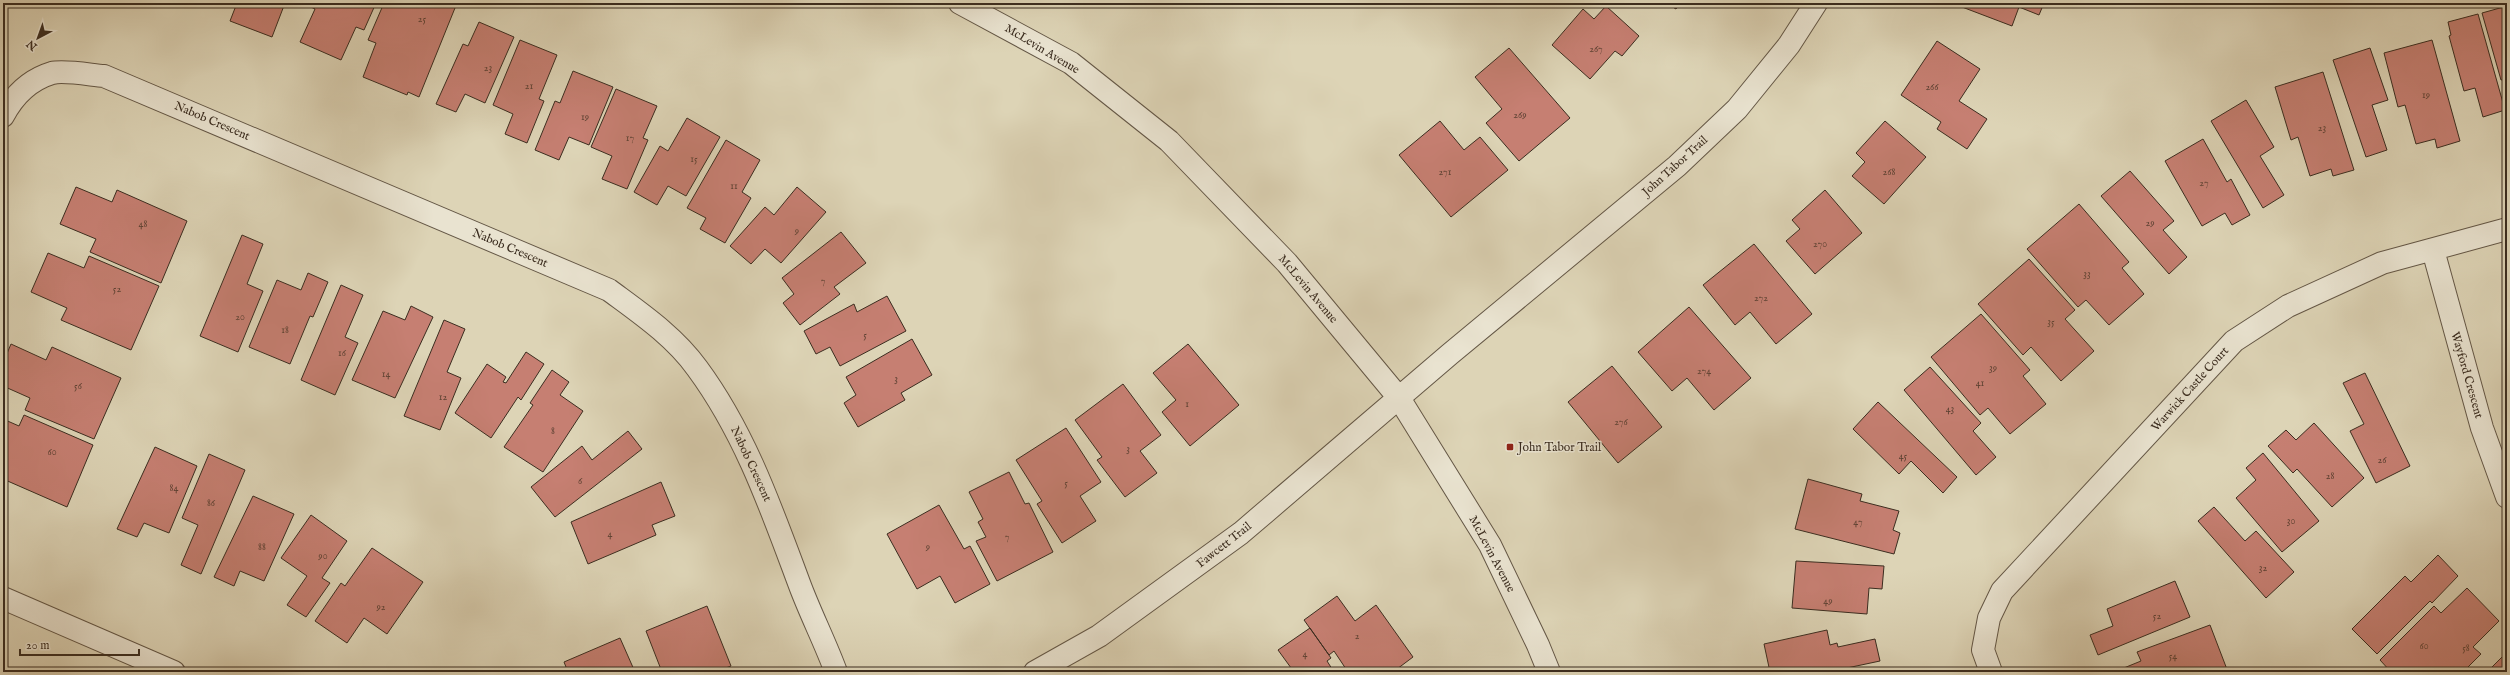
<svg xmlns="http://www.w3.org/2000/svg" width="2510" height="675" font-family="'IM FELL English',serif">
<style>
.building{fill:#c67f72;stroke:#3b2d20}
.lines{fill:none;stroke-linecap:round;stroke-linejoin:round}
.minor-casing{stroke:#645746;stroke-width:24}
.tertiary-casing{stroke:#645746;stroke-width:24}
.minor{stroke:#e9e3d0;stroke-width:22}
.tertiary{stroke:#e9e3d0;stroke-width:22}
.poi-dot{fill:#8f2418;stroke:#e9e3d0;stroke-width:1.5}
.labels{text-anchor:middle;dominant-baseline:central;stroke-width:3;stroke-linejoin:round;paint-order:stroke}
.number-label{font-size:10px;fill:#5e4234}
.street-label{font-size:12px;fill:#3b2d20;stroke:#e9e3d0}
.poi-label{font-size:12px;fill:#3b2d20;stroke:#e9e3d0;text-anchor:start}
</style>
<rect width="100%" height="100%" fill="#ddd4b6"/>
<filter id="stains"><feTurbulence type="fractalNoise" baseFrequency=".005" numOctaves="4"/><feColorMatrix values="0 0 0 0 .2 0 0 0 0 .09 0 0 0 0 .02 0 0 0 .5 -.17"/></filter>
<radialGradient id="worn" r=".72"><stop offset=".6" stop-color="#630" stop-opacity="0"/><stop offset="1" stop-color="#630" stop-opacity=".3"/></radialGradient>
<path class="building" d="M237 3H285L272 37 230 21Z
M303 3H376L364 30 356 27 341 60 300 42 315 9Z
M384 3H457L419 97 408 92 407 95 363 77 376 43 368 40Z
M1666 3H1680L1676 9Z
M1963 3H2044L2039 15 2019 7 2012 26 1962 7Z
M1606 6 1639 36 1622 56 1615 51 1590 79 1552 45 1583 9 1594 19Z
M2507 6V79L2501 80 2482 13Z
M2478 14 2505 110 2483 117 2475 88 2464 91 2449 36 2451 35 2448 22Z
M479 22 514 37 485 103 465 94 456 112 436 104 463 44 468 46Z
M520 40 557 55 539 99 544 101 527 143 505 134 513 114 493 105Z
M2432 40 2460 141 2437 148 2435 139 2416 144 2405 105 2398 107 2384 53Z
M1937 41 1980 69 1959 101 1987 119 1967 149 1937 129 1941 122 1901 95Z
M1509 48 1570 118 1519 161 1486 123 1502 109 1475 77Z
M2370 48 2388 100 2372 105 2387 150 2366 157 2333 60Z
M573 71 613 87 589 145 569 137 559 160 535 150 555 101 560 103Z
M2323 72 2354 170 2333 176 2331 169 2310 176 2298 137 2291 140 2275 87Z
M616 89 657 106 643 138 648 140 627 189 602 179 612 156 591 147Z
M2246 100 2274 147 2260 156 2284 195 2263 208 2211 121Z
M687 118 720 137 686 196 668 186 657 205 634 192 660 146 668 151Z
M1440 121 1464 150 1480 137 1508 170 1451 217 1399 155Z
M1885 121 1926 157 1884 204 1852 176 1865 162 1856 153Z
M2203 139 2227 182 2231 179 2250 215 2232 225 2225 213 2202 226 2165 161Z
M726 140 760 160 742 192 751 198 725 243 700 229 706 218 687 208Z
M2130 171 2174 221 2163 230 2187 257 2169 274 2101 196Z
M76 187 112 202 117 190 187 221 161 283 90 252 96 239 60 224Z
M797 187 826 212 781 263 765 249 751 264 730 246 765 207 774 215Z
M1825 190 1862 233 1815 274 1786 241 1800 229 1792 220Z
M2079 204 2129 262 2122 268 2144 294 2109 325 2086 300 2078 307 2027 249Z
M841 232 866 263 834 287 840 294 800 325 783 303 794 294 782 278Z
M242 235 263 244 247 284 263 291 238 352 200 336Z
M1754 244 1812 314 1776 344 1750 312 1735 325 1703 285Z
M48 253 84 268 89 256 159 286 131 350 61 320 67 308 31 292Z
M2029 259 2075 310 2065 319 2094 351 2061 381 2031 347 2023 355 1978 304Z
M308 273 328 282 313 317 310 316 290 364 249 347 277 280 301 290Z
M341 285 363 295 345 337 358 343 335 395 301 380Z
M887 296 906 331 840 366 830 347 816 354 804 331 854 304 857 312Z
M411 306 433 317 395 398 352 380 383 311 405 320Z
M1689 307 1751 378 1714 410 1687 378 1672 391 1638 352Z
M1981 314 2030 370 2023 376 2046 404 2010 434 1988 408 1980 415 1931 357Z
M444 320 465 329 447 372 461 378 440 430 404 416Z
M912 339 932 375 901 393 905 400 858 427 844 403 856 395 846 377Z
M11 344 46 360 52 347 121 378 94 439 25 410 30 398 3 386V363Z
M1188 344 1239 405 1190 446 1162 412 1176 400 1153 373Z
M526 352 544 364 521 400 518 397 491 438 455 413 487 364 506 377 503 382 506 383Z
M1612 366 1662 427 1618 463 1568 402Z
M1930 367 1981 423 1973 431 1996 457 1976 475 1904 390Z
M552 370 569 382 560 395 583 411 543 472 504 447 533 405 530 403Z
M2365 373 2410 466 2376 483 2350 431 2364 424 2343 383Z
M1123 384 1161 435 1140 451 1157 473 1125 497 1097 460 1102 457 1075 420Z
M1878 402 1957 477 1943 493 1911 461 1899 474 1853 429Z
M24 415 93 445 67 507 3 479V419L19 426Z
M2314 423 2364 478 2332 507 2297 469 2293 473 2268 446 2286 430 2296 440Z
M1066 428 1101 482 1080 496 1096 521 1062 543 1037 504 1042 501 1016 460Z
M628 431 642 449 555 517 531 487 582 446 592 460Z
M155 447 197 466 169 533 144 523 137 537 117 529Z
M2263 453 2319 521 2282 552 2236 498 2256 480 2246 468Z
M209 454 245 470 201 574 181 565 198 525 182 518Z
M1009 472 1025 504 1029 503 1053 552 997 581 976 541 986 537 978 522 983 519 969 492Z
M1808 479 1862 494 1860 501 1899 511 1893 530 1900 533 1894 554 1795 529Z
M661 482 675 516 652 525 656 535 588 564 571 522Z
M253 496 294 514 264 581 240 571 234 586 214 577Z
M939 505 964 549 970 546 990 584 955 603 940 576 917 589 887 534Z
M2214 507 2245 541 2256 531 2294 572 2266 598 2198 521Z
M311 515 347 541 322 578 330 583 306 617 287 605 307 576 281 558Z
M372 548 423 582 387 634 364 618 347 643 315 621 341 583 345 586Z
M2438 555 2458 576 2432 603 2430 601 2377 654 2352 629 2405 576 2411 582Z
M1796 561 1884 566 1882 589 1869 588 1867 614 1792 608Z
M2175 581 2190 617 2098 655 2090 635 2113 626 2107 609Z
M2467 588 2499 621 2473 647 2481 654 2463 672H2391L2380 660 2434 606 2441 613Z
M1337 596 1355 621 1376 605 1413 657 1393 672H1348L1334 651 1329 655 1304 620Z
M707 606 731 666 715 672H662L646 631Z
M2210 625 2228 672H2114L2141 661 2137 652Z
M1310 628 1331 658 1327 661 1334 672H1294L1278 650Z
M1827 630 1830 645 1837 643 1838 647 1875 639 1880 661 1828 672H1770L1764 644Z
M620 638 635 672H568L564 662Z
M2507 652V672H2487Z"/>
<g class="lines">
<defs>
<path id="minor" d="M3 116C14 95 29 80 52 73 64 70 91 75 104 76L609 290C640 313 674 336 697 368 745 433 771 508 799 583 810 613 825 642 836 672
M2433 250 2482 428 2507 497
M3 598 174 672
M1991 672 1983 650 1989 618 2002 591 2234 341 2288 306 2382 263 2507 229"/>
<path id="tertiary" d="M960 3 1071 63 1169 141 1287 263 1399 398 1490 545 1538 645 1549 672
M1035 672 1099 636 1241 533 1450 354 1677 166 1737 109 1789 45 1816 3"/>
</defs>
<use href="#minor" class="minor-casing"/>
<use href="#tertiary" class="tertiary-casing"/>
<use href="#minor" class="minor"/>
<use href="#tertiary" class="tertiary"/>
</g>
<rect class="poi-dot" x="1506" y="443" width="8" height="8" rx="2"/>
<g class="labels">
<g class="number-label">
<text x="422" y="19">25</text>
<text x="1596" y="49">267</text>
<text x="488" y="68">23</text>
<text x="529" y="86">21</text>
<text x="1932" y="87">266</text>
<text x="2426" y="95">19</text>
<text x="1520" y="115">269</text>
<text x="585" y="117">19</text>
<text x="2322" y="128">23</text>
<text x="630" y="138">17</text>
<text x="694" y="159">15</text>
<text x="1445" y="172">271</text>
<text x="1889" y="172">268</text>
<text x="2204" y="183">27</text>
<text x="734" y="186">11</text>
<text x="2150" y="223">29</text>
<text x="143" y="224">48</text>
<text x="797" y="231">9</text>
<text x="1820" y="244">270</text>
<text x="2087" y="274">33</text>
<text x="823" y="281">7</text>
<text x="117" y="289">52</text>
<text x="1761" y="298">272</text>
<text x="240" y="317">20</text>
<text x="2051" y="322">35</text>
<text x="285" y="330">18</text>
<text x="865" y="335">5</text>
<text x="342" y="353">16</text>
<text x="1993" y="368">39</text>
<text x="1704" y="371">274</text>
<text x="386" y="374">14</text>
<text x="896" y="379">3</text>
<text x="1980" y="383">41</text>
<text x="78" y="386">56</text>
<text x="443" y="397">12</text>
<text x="1187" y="404">1</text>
<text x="1950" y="409">43</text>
<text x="1621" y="422">276</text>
<text x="553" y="431">8</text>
<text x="1128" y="449">3</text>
<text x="52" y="452">60</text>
<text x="1903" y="456">45</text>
<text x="2382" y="460">26</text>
<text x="2330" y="476">28</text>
<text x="580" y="481">6</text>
<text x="1066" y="483">5</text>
<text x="174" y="488">84</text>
<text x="211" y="503">86</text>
<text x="2291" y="521">30</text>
<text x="1858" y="522">47</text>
<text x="610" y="534">4</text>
<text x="1007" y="537">7</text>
<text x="262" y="547">88</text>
<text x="928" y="547">9</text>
<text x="323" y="556">90</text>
<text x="2263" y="568">32</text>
<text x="1828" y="601">49</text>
<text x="381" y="607">92</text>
<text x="2157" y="616">52</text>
<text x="1357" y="636">2</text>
<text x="2424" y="646">60</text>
<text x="2466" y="648">58</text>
<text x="1305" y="654">4</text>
<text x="2173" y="656">54</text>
</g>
<g class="street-label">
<text transform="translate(1042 49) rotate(31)">McLevin Avenue</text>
<text transform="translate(212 121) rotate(23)">Nabob Crescent</text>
<text transform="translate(1675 166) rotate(-42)">John Tabor Trail</text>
<text transform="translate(510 248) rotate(23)">Nabob Crescent</text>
<text transform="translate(1308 289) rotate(50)">McLevin Avenue</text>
<text transform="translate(2467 375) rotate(74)">Wayford Crescent</text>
<text transform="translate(2190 389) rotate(-48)">Warwick Castle Court</text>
<text transform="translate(751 464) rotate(65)">Nabob Crescent</text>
<text transform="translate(1224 545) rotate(-38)">Fawcett Trail</text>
<text transform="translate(1492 554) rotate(62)">McLevin Avenue</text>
</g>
<g class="poi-label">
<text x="1518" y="447">John Tabor Trail</text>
</g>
</g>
<rect width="2510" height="675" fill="none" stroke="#ddd4b6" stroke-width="16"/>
<rect x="4" y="4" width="2502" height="667" fill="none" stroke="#3b2d20" stroke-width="2"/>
<rect x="8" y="8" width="2494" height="659" fill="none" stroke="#3b2d20"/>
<g transform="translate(38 38) rotate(221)" stroke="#e9e3d0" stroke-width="3" paint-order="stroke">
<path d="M0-3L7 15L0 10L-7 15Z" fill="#3b2d20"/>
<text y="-6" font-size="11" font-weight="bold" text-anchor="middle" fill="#3b2d20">N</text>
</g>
<path d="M20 649v6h119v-6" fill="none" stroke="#3b2d20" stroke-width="2"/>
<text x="26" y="649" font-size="12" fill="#3b2d20" stroke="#e9e3d0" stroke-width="3" paint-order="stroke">20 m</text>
<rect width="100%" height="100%" filter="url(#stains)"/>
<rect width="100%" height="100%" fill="url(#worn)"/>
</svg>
